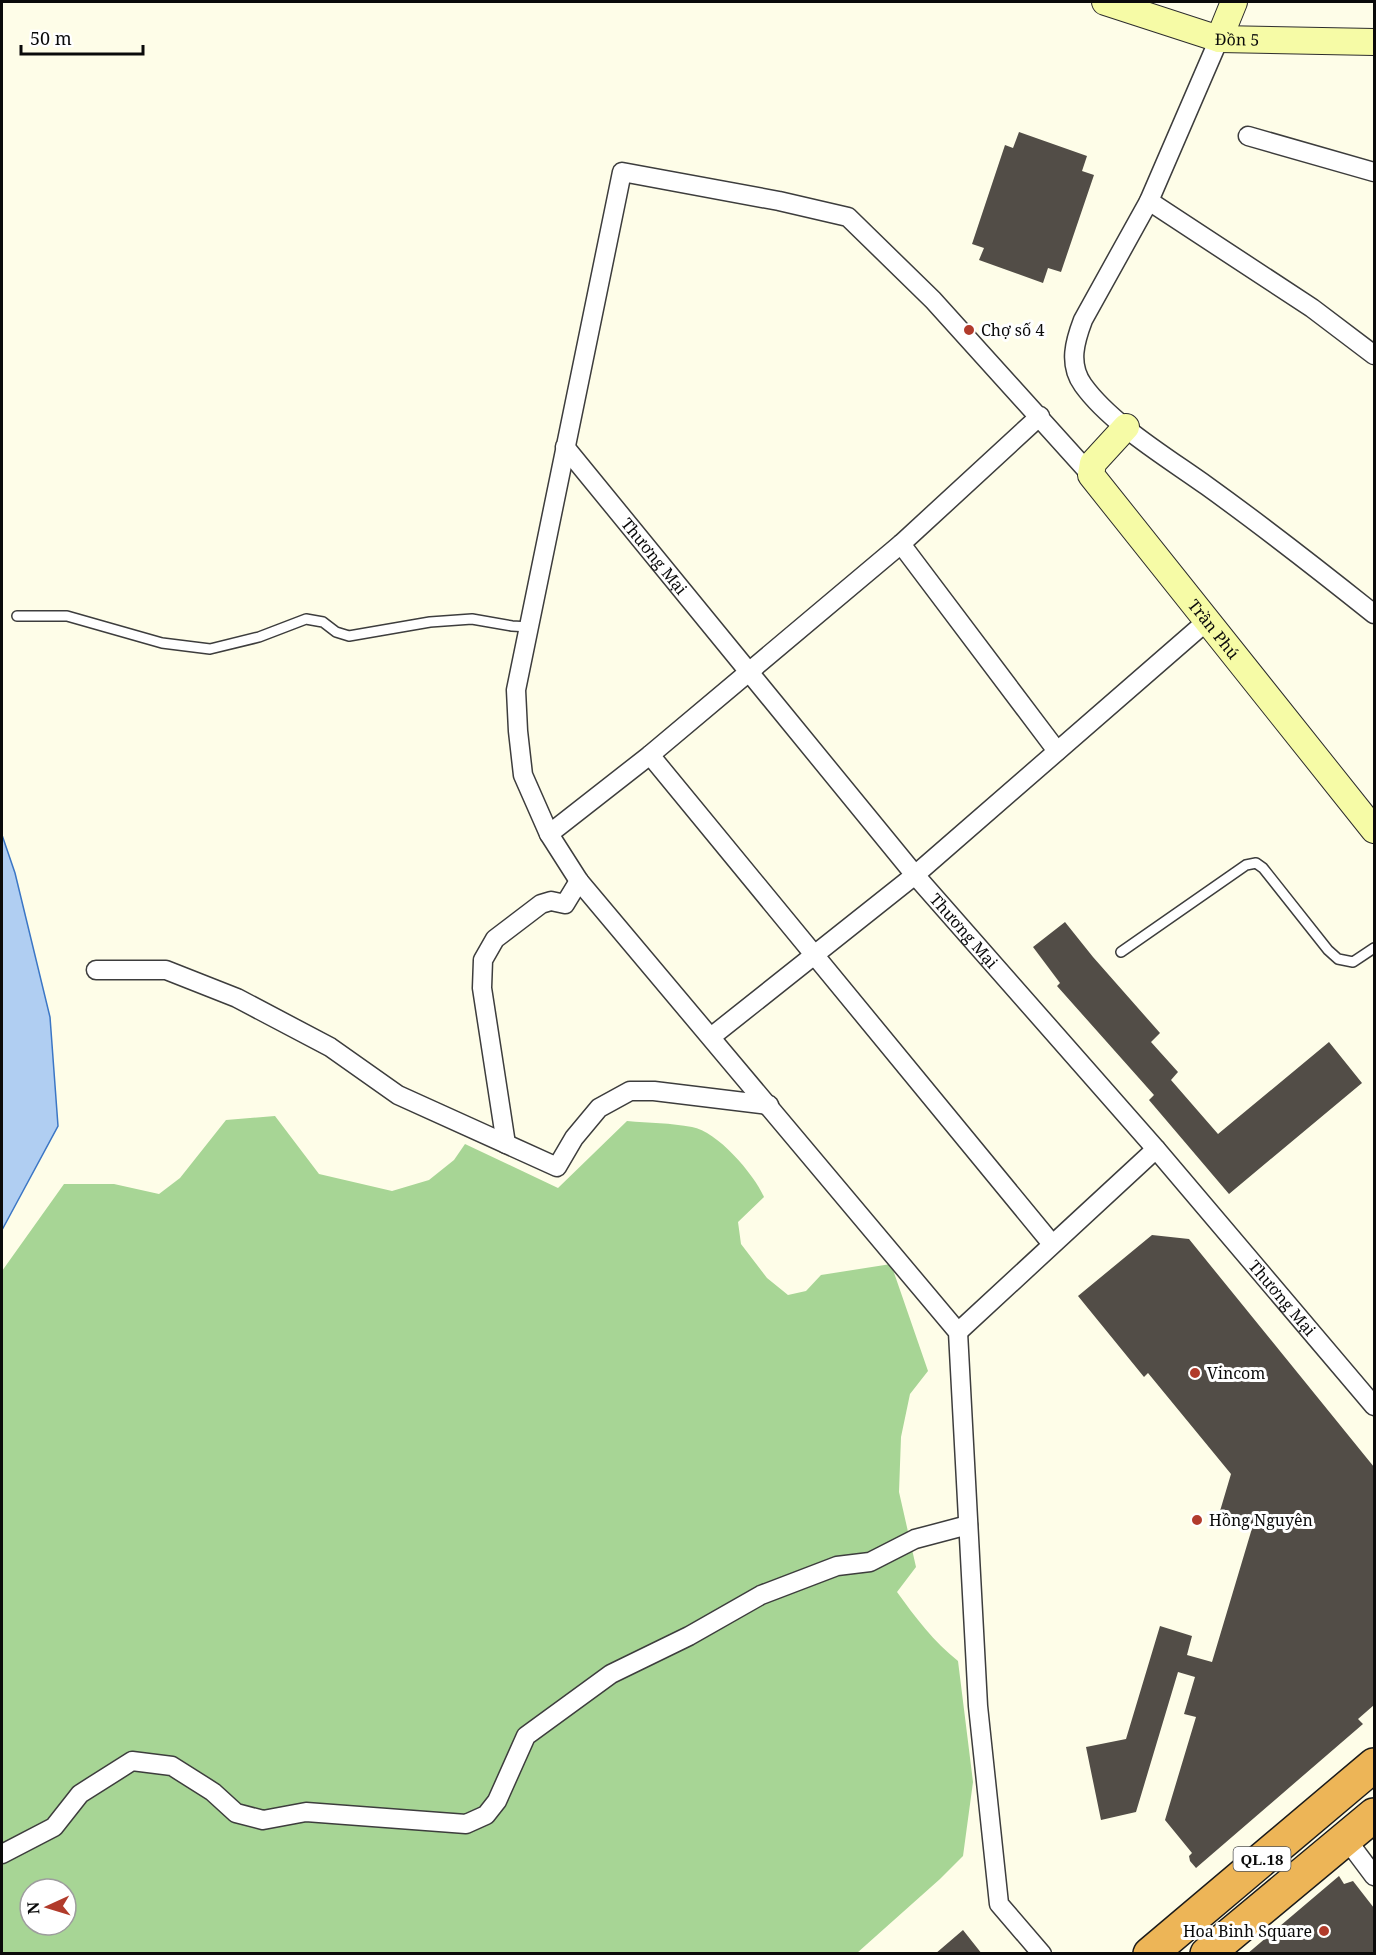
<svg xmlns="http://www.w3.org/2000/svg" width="1376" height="1955" font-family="'Noto Serif',serif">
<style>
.forest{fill:#a7d595;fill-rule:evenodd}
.water{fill:#b0cef2;stroke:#3b76c5;stroke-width:1.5}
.building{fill:#524d47}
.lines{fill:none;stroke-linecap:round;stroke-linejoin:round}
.lane-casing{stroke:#3d3d3d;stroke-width:12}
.street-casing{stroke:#3d3d3d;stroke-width:21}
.secondary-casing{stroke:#2c2c2c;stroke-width:28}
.highway-casing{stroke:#1b1b1b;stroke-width:36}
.lane{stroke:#fff;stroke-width:9}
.street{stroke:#fff;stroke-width:18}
.secondary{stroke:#f6fba6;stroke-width:26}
.highway{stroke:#edb557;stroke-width:33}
.poi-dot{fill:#b13b2b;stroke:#fff;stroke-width:2}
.labels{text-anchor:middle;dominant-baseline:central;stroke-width:6;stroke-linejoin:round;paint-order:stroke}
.shield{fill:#fff;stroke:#545454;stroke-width:1.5}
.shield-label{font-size:15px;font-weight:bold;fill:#0a0a0a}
.street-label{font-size:16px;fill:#0a0a0a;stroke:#fff}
.poi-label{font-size:16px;fill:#0a0a0a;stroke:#fff;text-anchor:start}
</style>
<rect width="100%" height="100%" fill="#fefde8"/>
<path class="forest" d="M275 1116 319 1174 392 1191 429 1180 454 1160 465 1144 558 1188 627 1121C649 1123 671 1123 692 1127 717 1131 754 1174 764 1197L738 1222 741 1244 767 1278 788 1295 806 1291 821 1275 891 1264 928 1371 910 1394 901 1437 899 1492 916 1567 897 1592C915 1617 934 1642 958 1661L973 1782 963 1856 940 1879 857 1953H2V1271L64 1184H114L159 1194 180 1178 226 1120ZM30 1889H66V1925H30Z"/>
<path class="water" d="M2 835 15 873 50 1017 58 1126 2 1230Z"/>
<path class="building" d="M1019 132 1087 156 1082 171 1094 175 1061 272 1048 268 1043 283 979 260 984 248 972 244 1005 145 1013 148Z
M1065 922 1093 957 1160 1033 1151 1042 1178 1072 1171 1080 1218 1134 1329 1042 1362 1083 1229 1194 1149 1100 1154 1095 1057 986 1060 983 1033 947Z
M1152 1235 1189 1239 1374 1467V1705L1358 1719 1363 1724 1196 1868 1190 1861 1189 1856 1192 1853 1165 1820 1196 1717 1184 1714 1195 1677 1178 1672 1136 1812 1101 1820 1086 1747 1126 1739 1160 1626 1192 1636 1187 1655 1212 1662 1253 1525 1220 1511 1231 1474 1148 1373 1144 1377 1078 1296Z
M1339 1876 1344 1884 1353 1881 1374 1908V1954H1247Z
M963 1930 982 1954H935Z"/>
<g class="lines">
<defs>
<path id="lane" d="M17 616H67L162 643 210 649 259 637 306 619 323 622 336 632 349 636 430 622 472 619 512 626 529 627
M1121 952 1246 865 1256 863 1263 868 1328 950 1338 959 1353 962 1374 948"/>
<g id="street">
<path d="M1219 39 1149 201 1083 320C1075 341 1068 364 1083 385 1111 424 1168 458 1207 486 1264 527 1319 570 1374 614"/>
<path d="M1248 136 1374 172"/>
<path d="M1149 201 1312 308 1374 355"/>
<path id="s1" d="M565 447 915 875 1156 1149 1374 1406"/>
<path d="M901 544 1057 751"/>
<path d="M650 755 1052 1244"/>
<path d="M549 834 650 755 901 544 1040 416"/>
<path d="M96 970H166L237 998 330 1047 398 1095 557 1167 574 1138 599 1108 630 1091H654L769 1105"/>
<path d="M711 1037 915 875 1207 621"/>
<path d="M506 1144 482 988 483 960 495 939 541 904 551 901 565 904 579 881"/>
<path d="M958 1332 1156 1149"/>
<path d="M1347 1840 1374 1876"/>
<path d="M2 1854 54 1827 80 1794 132 1761 172 1766 213 1792 236 1813 263 1820 306 1812 466 1824 486 1815 497 1801 526 1736 611 1674 689 1636 761 1595 837 1566 870 1562 915 1539 968 1525"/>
<path d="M1042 1954 999 1904 978 1706 958 1332 579 881 549 834 523 775 518 731 516 690 622 172 779 201 848 217 933 300 1091 475"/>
</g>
<g id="secondary">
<path id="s2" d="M1105 2 1219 39 1374 42"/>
<path d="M1219 39 1234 2"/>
<path id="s3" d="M1126 427 1093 463 1091 475 1374 830"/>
</g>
<path id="highway" d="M1150 1954 1374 1765
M1207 1954 1374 1815"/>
</defs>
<use href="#lane" class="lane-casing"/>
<use href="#street" class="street-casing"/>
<use href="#secondary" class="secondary-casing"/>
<use href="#highway" class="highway-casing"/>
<use href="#lane" class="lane"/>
<use href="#street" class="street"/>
<use href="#secondary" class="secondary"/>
<use href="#highway" class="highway"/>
</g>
<g class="poi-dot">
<circle cx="969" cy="330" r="6"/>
<circle cx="1195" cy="1373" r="6"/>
<circle cx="1197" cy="1520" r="6"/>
<circle cx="1324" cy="1931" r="6"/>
</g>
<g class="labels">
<rect class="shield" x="1233.5" y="1847" width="57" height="24" rx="4.5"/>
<g class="shield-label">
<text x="1262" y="1859">QL.18</text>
</g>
<g class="street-label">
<text stroke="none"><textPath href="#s2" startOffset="138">Đồn 5</textPath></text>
<text stroke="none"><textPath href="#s1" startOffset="141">Thương Mại</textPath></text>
<text stroke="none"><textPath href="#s3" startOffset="258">Trần Phú</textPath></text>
<text stroke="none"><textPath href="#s1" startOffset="627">Thương Mại</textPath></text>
<text stroke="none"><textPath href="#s1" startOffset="1113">Thương Mại</textPath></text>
</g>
<g class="poi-label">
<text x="981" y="330">Chợ số 4</text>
<text x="1207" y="1373">Vincom</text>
<text x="1209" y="1520">Hồng Nguyên</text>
<text x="1312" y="1931" text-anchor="end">Hoa Binh Square</text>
</g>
</g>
<rect width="1376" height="1955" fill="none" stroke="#0a0a0a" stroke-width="6"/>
<g transform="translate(48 1907) rotate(266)"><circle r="28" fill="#ffffff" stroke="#9d9d9d" stroke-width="1.5"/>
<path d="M0-4.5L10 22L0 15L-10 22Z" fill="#b13b2b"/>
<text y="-9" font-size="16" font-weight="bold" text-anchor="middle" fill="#0a0a0a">N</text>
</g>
<path d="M21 45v9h122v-9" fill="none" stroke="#0a0a0a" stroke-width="3"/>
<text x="30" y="45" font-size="18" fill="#0a0a0a" stroke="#ffffff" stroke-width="4.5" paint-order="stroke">50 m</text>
</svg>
